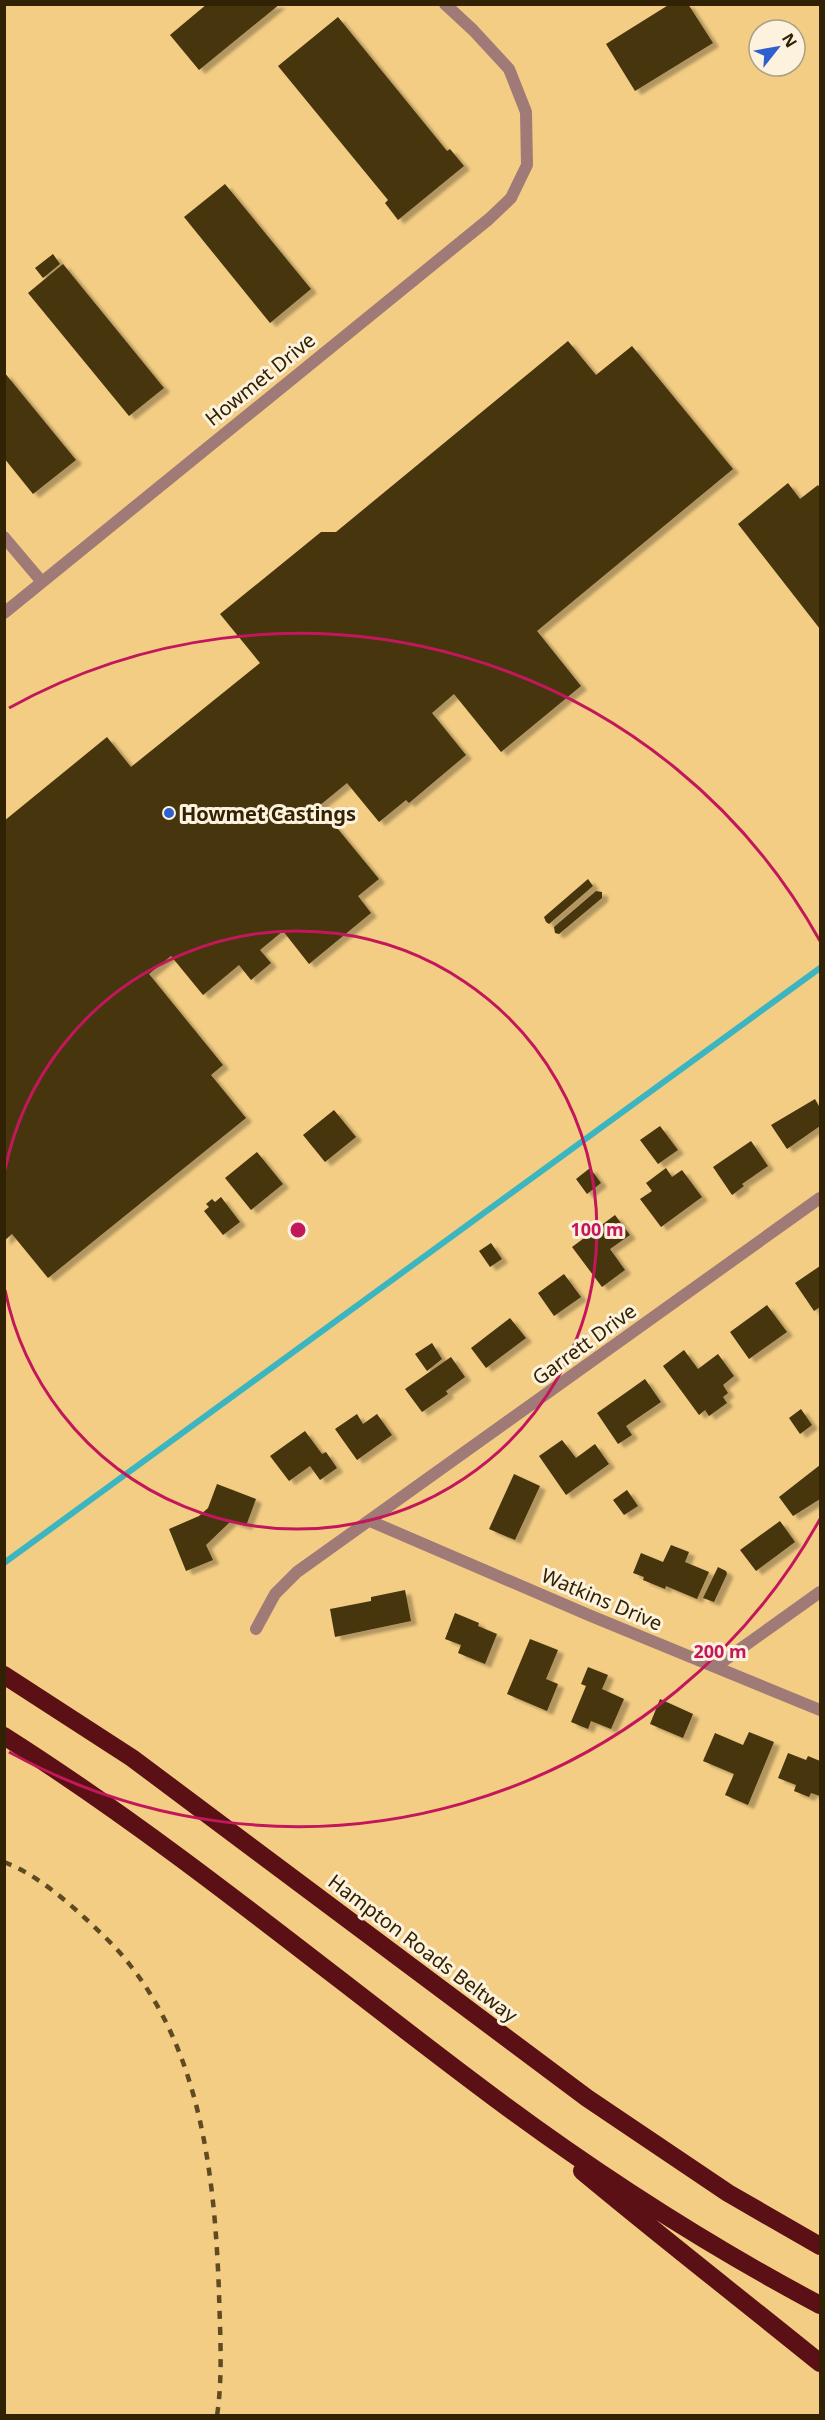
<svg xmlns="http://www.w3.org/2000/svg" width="825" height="2420" font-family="'Noto Sans',sans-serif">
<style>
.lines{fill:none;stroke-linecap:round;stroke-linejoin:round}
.stream{stroke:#3bb5c0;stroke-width:6}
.building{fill:#46340b;filter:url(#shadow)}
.minor{stroke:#a07a77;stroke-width:12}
.motorway{stroke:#5a1014;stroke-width:18}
.rail{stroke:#5f4b21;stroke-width:4.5;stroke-dasharray:8 8;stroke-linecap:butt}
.ring{fill:none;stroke:#c2185b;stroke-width:3}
.poi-dot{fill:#2f5fce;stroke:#fdf2dd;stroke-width:2}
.labels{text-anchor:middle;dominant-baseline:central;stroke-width:6;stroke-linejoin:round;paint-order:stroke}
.street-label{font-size:20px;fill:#302202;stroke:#fdf2dd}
.poi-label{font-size:20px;font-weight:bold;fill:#302202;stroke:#fdf2dd;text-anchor:start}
.centre{fill:#c2185b;stroke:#fdf2dd;stroke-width:3}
.ring-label{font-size:18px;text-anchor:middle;font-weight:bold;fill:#c2185b;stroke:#fdf2dd;stroke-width:6;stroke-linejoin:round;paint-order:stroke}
</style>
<defs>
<filter id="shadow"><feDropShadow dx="6" dy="4" stdDeviation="1.5" flood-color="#0004"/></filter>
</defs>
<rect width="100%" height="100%" fill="#f3cd84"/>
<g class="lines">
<path class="stream" d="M4 1563 820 968"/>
</g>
<path class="building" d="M207 4H280L199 70 170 35Z
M670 4H688L713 43 635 91 606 44Z
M338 17 447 151 450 149 464 166 398 220 385 203 388 200 278 66Z
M225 184 311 289 270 323 184 217Z
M53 254 60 264 43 278 35 268Z
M63 264 164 388 129 416 28 293Z
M568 341 596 375 632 346 733 469 537 631 581 686 501 752 454 694 432 713 466 755 409 803 406 800 379 822 347 783 319 806 379 879 358 896 371 913 309 964 283 931 260 950 271 963 251 980 239 965 203 995 171 956 149 974 223 1065 211 1075 246 1118 48 1278 12 1234 4 1241V821L107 737 131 767 260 663 220 614 321 532H336Z
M4 372 76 460 33 494 4 458Z
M788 483 800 499 818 485 820 488V629L738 524Z
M588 879 593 886 549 924 546 922 544 917Z
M596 891 602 892V898L559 934 555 933 554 927Z
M815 1099 820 1108V1126L787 1149 771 1125Z
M334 1110 356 1137 325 1162 303 1135Z
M660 1126 678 1150 658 1164 640 1140Z
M751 1141 768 1166 742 1184 744 1186 732 1195 713 1167Z
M257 1152 283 1184 251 1210 225 1178Z
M590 1168 601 1183 587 1194 576 1179Z
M666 1168 672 1177 682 1170 702 1197 661 1227 640 1199 652 1191 646 1183Z
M221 1197 240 1222 223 1235 204 1211 209 1207 206 1204 212 1199 215 1202Z
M615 1215 630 1235 610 1249 625 1270 602 1287 572 1247Z
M491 1243 502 1259 490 1267 479 1251Z
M820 1266V1307L814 1311 795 1283Z
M564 1274 581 1297 554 1316 538 1293Z
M767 1305 787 1332 749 1359 730 1332Z
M510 1318 526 1338 486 1368 471 1348Z
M432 1343 442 1359 427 1371 415 1354Z
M684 1350 698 1369 718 1354 734 1376 723 1385 728 1393 723 1397 727 1403 709 1416 705 1410 699 1415 663 1366Z
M451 1357 465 1377 446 1391 448 1394 422 1412 405 1389Z
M645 1379 661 1402 626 1426 632 1435 618 1444 597 1413Z
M801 1409 812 1425 800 1434 789 1418Z
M357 1414 363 1424 377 1414 392 1435 357 1460 335 1429Z
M305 1431 322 1454 326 1452 337 1468 320 1480 310 1466 289 1481 270 1456Z
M562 1440 576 1458 595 1444 609 1464 566 1495 539 1456Z
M820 1465V1499L793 1516 779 1497Z
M514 1474 540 1486 515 1540 489 1529Z
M217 1484 256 1499 246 1526 231 1521 206 1545 213 1560 186 1571 169 1529 199 1516 208 1508Z
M627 1490 638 1506 624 1515 613 1500Z
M780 1521 795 1542 756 1571 740 1550Z
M671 1545 689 1552 685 1562 709 1572 697 1599 666 1586 665 1589 643 1580 644 1577 633 1573 641 1553 663 1562Z
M718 1567 726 1571 727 1574 714 1602 703 1598Z
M405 1590 411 1621 335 1637 330 1609 371 1601V1597Z
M455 1613 479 1623 478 1626 497 1634 485 1664 458 1653 461 1645 445 1639Z
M530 1639 558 1650 546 1679 558 1684 547 1711 507 1694Z
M588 1667 608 1675 602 1689 624 1699 611 1729 591 1721 588 1729 571 1722 586 1686 581 1684Z
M660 1699 693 1714 683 1738 650 1724Z
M749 1732 774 1742 748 1805 725 1795 734 1774 703 1761 715 1733 743 1745Z
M788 1753 806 1760 808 1756 820 1761V1796L811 1793 809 1797 794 1791 796 1785 778 1778Z"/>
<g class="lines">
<path class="minor" d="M4 537 42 582
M4 613 489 219 511 198 527 165 526 112 509 69 473 30 445 4
M370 1521 591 1616 820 1710
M256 1629 275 1594 297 1572 820 1198
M715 1667 820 1592"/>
<path class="motorway" d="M4 1675 132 1758 587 2098 728 2193 820 2246
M4 1736C177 1846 332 1977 496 2099 597 2174 709 2246 820 2305
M582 2171C660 2236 741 2299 820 2363"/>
<path class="rail" d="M4 1862C35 1874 62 1897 86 1919 101 1933 117 1948 130 1965 202 2056 215 2181 219 2293 220 2333 223 2375 217 2416"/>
</g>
<g class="ring">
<path d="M5 1170A299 299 0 1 1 5 1290"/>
<path d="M820 1519A597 597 0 0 1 9 1752M9 708A597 597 0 0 1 820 941"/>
</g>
<circle class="poi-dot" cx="169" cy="813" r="6"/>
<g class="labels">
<g class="street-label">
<text transform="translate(260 379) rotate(-39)">Howmet Drive</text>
<text transform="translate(584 1344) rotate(-36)">Garrett Drive</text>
<text transform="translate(602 1599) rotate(23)">Watkins Drive</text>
<text transform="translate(423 1948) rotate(37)">Hampton Roads Beltway</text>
</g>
<g class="poi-label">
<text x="181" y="813">Howmet Castings</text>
</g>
</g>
<circle cx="298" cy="1230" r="9" class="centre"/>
<g class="ring-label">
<text x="597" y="1236">100 m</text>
<text x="720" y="1658">200 m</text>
</g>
<rect width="825" height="2420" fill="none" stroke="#302202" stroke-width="12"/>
<g transform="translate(777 48) rotate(59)"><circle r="28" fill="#fdf2dd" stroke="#ab9f85" stroke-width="1.5"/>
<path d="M0-4.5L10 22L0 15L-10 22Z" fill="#2f5fce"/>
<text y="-9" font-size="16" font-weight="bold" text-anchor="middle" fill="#302202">N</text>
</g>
</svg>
